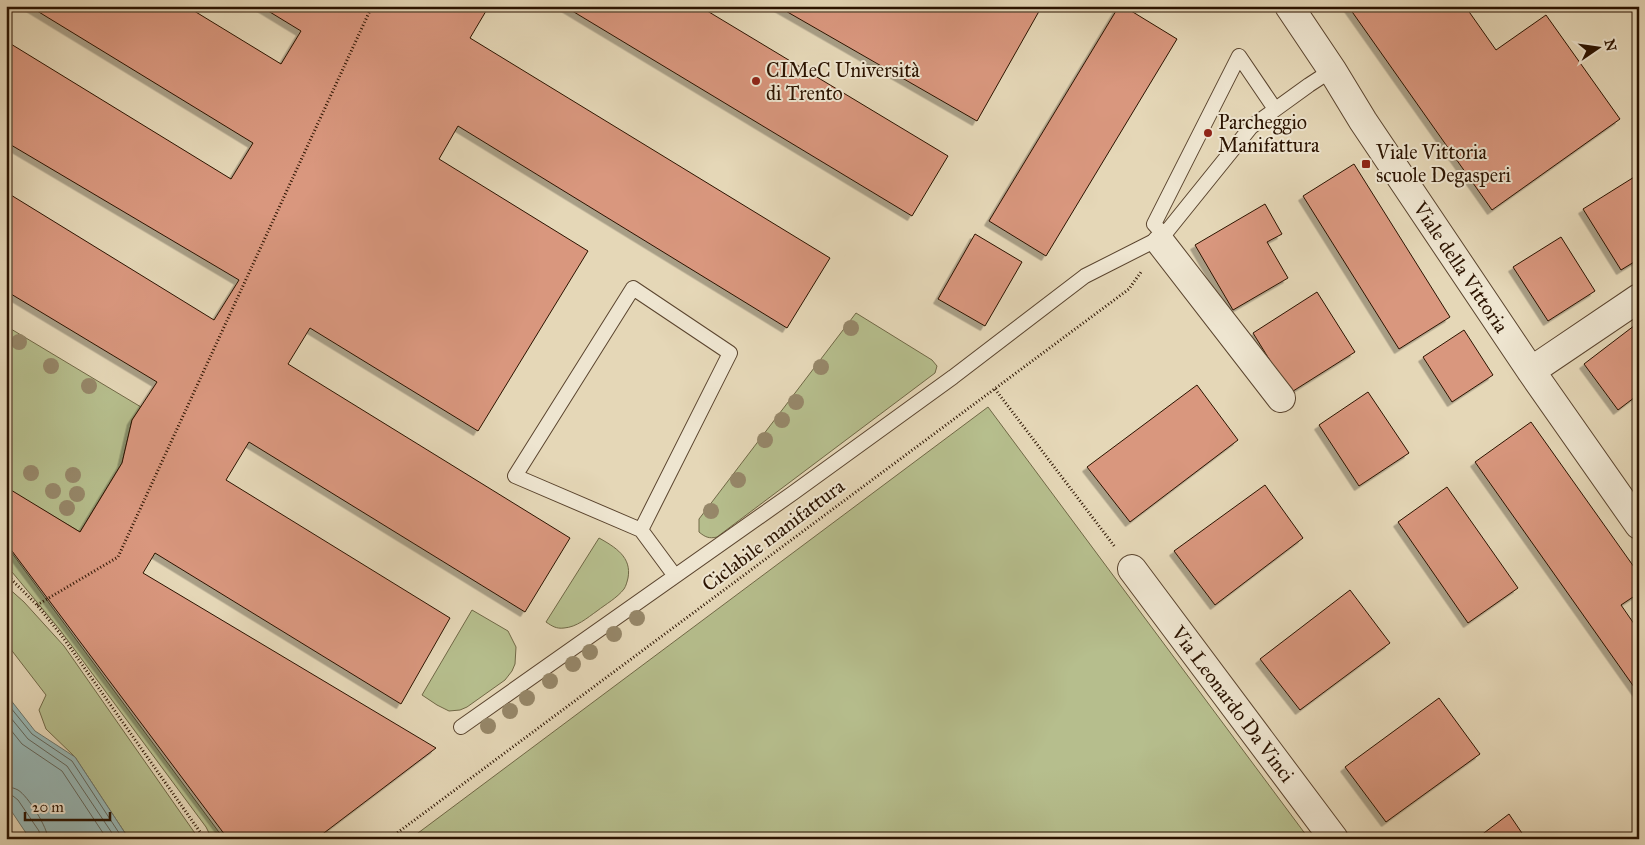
<svg xmlns="http://www.w3.org/2000/svg" width="1645" height="845" font-family="'IM FELL Great Primer',serif">
<style>
.green{fill:#b6be8d;stroke:#706846}
.water{fill:#98b8b6;stroke:#6c766d}
.lines{fill:none;stroke-linecap:round;stroke-linejoin:round}
.shore{stroke:#62665b;stroke-width:1}
.building{fill:#d9977e;stroke:#2b1300;filter:url(#shadow)}
.service-casing{stroke:#5a442e;stroke-width:16}
.minor-casing{stroke:#5a442e;stroke-width:30}
.path{stroke:#2b1300;stroke-width:3;stroke-dasharray:1 2.5;stroke-linecap:butt}
.service{stroke:#eee5d0;stroke-width:14}
.minor{stroke:#eee5d0;stroke-width:28}
.tree{fill:#968769}
.poi-dot{fill:#8f2418;stroke:#eee5d0;stroke-width:2}
.labels{text-anchor:middle;dominant-baseline:central;stroke-width:4;stroke-linejoin:round;paint-order:stroke}
.poi-label{font-size:20px;fill:#2b1300;stroke:#eee5d0;text-anchor:start}
.street-label{font-size:20px;fill:#2b1300;stroke:#eee5d0}
</style>
<defs>
<filter id="shadow"><feDropShadow dx="-4.5" dy="4.5" stdDeviation="0" flood-color="#0004"/></filter>
</defs>
<rect width="100%" height="100%" fill="#e5d7b7"/>
<filter id="stains"><feTurbulence type="fractalNoise" baseFrequency=".004" numOctaves="4"/><feColorMatrix values="0 0 0 0 .2 0 0 0 0 .09 0 0 0 0 .02 0 0 0 .5 -.17"/></filter>
<radialGradient id="worn" r=".72"><stop offset=".6" stop-color="#630" stop-opacity="0"/><stop offset="1" stop-color="#630" stop-opacity=".3"/></radialGradient>
<path class="green" d="M856 313 932 360 937 366 935 373 717 537C709 539 705 537 699 532V519Z
M6 326 141 407 132 420 122 463 80 532 6 488Z
M988 407 1309 839H410Z
M599 538C615 547 632 557 628 578 627 582 626 586 624 589 617 598 606 604 597 611 587 618 577 627 564 628 556 629 552 626 546 622Z
M6 545 224 839H212L206 827 60 630 12 572 6 567Z
M6 586 24 602 64 646 199 839H129L75 757 46 729 39 710 46 695 6 643Z
M472 610 508 631 516 647 515 664 512 671 505 680 467 707 460 710 449 711 437 705 422 695Z"/>
<path class="water" d="M6 694 35 731 75 757 129 839H30L6 803Z"/>
<g class="lines">
<path class="shore" d="M6 702 32 734 72 761 123 839
M6 712 28 739 67 766 116 839
M6 724 22 744 62 771 107 839
M6 787C11 787 14 788 18 790 28 796 48 828 48 839
M6 795 13 796 18 800 39 831 40 839"/>
</g>
<path class="building" d="M29 6H186L281 64 301 31 260 6H489L470 38 830 258 787 328 458 126 439 159 588 251 478 431 310 328 288 364 570 538 525 612 249 442 226 480 450 618 401 704 155 553 143 573 436 748 316 839H228L6 543V487L80 532 122 463 132 420 157 382 6 291V192L214 320 239 280 6 142V41L231 179 253 143Z
M564 6H699L948 156 912 216Z
M777 6H1042L977 121Z
M1119 6H1123L1177 39 1046 256 989 221Z
M1348 6H1465L1496 50 1546 15 1620 119 1492 210Z
M1354 164 1450 317 1399 349 1303 196Z
M1639 174V259L1621 270 1583 209Z
M1265 204 1282 234 1267 242 1288 278 1233 310 1195 245Z
M975 234 1022 262 985 326 938 299Z
M1561 237 1595 291 1548 321 1513 267Z
M1317 292 1355 352 1290 393 1253 333Z
M1639 322V394L1618 410 1584 364Z
M1464 330 1493 375 1452 402 1423 357Z
M1197 385 1238 440 1130 522 1087 467Z
M1368 392 1409 453 1359 486 1319 425Z
M1531 422 1639 574V593L1621 605 1639 631V694L1475 462Z
M1265 485 1303 538 1215 605 1174 551Z
M1447 487 1518 588 1468 623 1398 522Z
M1350 590 1390 643 1300 710 1260 659Z
M1439 698 1480 754 1386 822 1345 767Z
M1509 814 1526 839H1476Z"/>
<g class="lines">
<defs>
<path id="service" d="M1275 109 1239 56 1154 224 1164 235 1251 127 1309 85 1332 70
M641 530 730 353 633 288 515 476 641 530 675 576
M461 727 793 493 953 377 1085 276 1164 236"/>
<path id="minor" d="M1289 6 1332 70 1363 121 1531 371 1639 525
M1161 243 1281 398
M1531 371 1639 298
M1132 569 1334 839"/>
</defs>
<use href="#service" class="service-casing"/>
<use href="#minor" class="minor-casing"/>
<path class="path" d="M995 389 1115 547
M1634 553 1639 560
M6 574 37 605 62 636 205 839
M37 605 118 557 372 6
M389 839 1129 289 1141 272"/>
<use href="#service" class="service"/>
<use href="#minor" class="minor"/>
</g>
<g class="tree">
<circle cx="851" cy="328" r="8"/>
<circle cx="19" cy="342" r="8"/>
<circle cx="51" cy="366" r="8"/>
<circle cx="821" cy="367" r="8"/>
<circle cx="89" cy="386" r="8"/>
<circle cx="796" cy="402" r="8"/>
<circle cx="782" cy="420" r="8"/>
<circle cx="765" cy="440" r="8"/>
<circle cx="31" cy="473" r="8"/>
<circle cx="73" cy="475" r="8"/>
<circle cx="738" cy="480" r="8"/>
<circle cx="53" cy="491" r="8"/>
<circle cx="77" cy="494" r="8"/>
<circle cx="67" cy="508" r="8"/>
<circle cx="711" cy="511" r="8"/>
<circle cx="637" cy="618" r="8"/>
<circle cx="614" cy="634" r="8"/>
<circle cx="590" cy="652" r="8"/>
<circle cx="573" cy="664" r="8"/>
<circle cx="550" cy="681" r="8"/>
<circle cx="527" cy="698" r="8"/>
<circle cx="510" cy="711" r="8"/>
<circle cx="488" cy="726" r="8"/>
</g>
<g class="poi-dot">
<circle cx="756" cy="81" r="5"/>
<circle cx="1208" cy="133" r="5"/>
<rect x="1361" y="159" width="10" height="10" rx="2.5"/>
</g>
<g class="labels">
<g class="poi-label">
<text x="766" y="70">CIMeC Università<tspan x="766" dy="23">di Trento</tspan></text>
<text x="1218" y="122">Parcheggio<tspan x="1218" dy="23">Manifattura</tspan></text>
<text x="1376" y="152">Viale Vittoria<tspan x="1376" dy="23">scuole Degasperi</tspan></text>
</g>
<g class="street-label">
<text transform="translate(1461 267) rotate(56)">Viale della Vittoria</text>
<text transform="translate(773 535) rotate(-37)">Ciclabile manifattura</text>
<text transform="translate(1233 704) rotate(53)">Via Leonardo Da Vinci</text>
</g>
</g>
<rect width="1645" height="845" fill="none" stroke="#e5d7b7" stroke-width="25"/>
<rect x="8" y="8" width="1630" height="830" fill="none" stroke="#2b1300" stroke-width="2.5"/>
<rect x="12" y="12" width="1620" height="820" fill="none" stroke="#2b1300"/>
<g transform="translate(1598 48) rotate(77)" stroke="#eee5d0" stroke-width="4" paint-order="stroke">
<path d="M0-4L9 19L0 12L-9 19Z" fill="#2b1300"/>
<text y="-8" font-size="14" font-weight="bold" text-anchor="middle" fill="#2b1300">N</text>
</g>
<path d="M25 812v8h85v-8" fill="none" stroke="#2b1300" stroke-width="2.5"/>
<text x="32" y="812" font-size="15" fill="#2b1300" stroke="#eee5d0" stroke-width="4" paint-order="stroke">20 m</text>
<rect width="100%" height="100%" filter="url(#stains)"/>
<rect width="100%" height="100%" fill="url(#worn)"/>
</svg>
